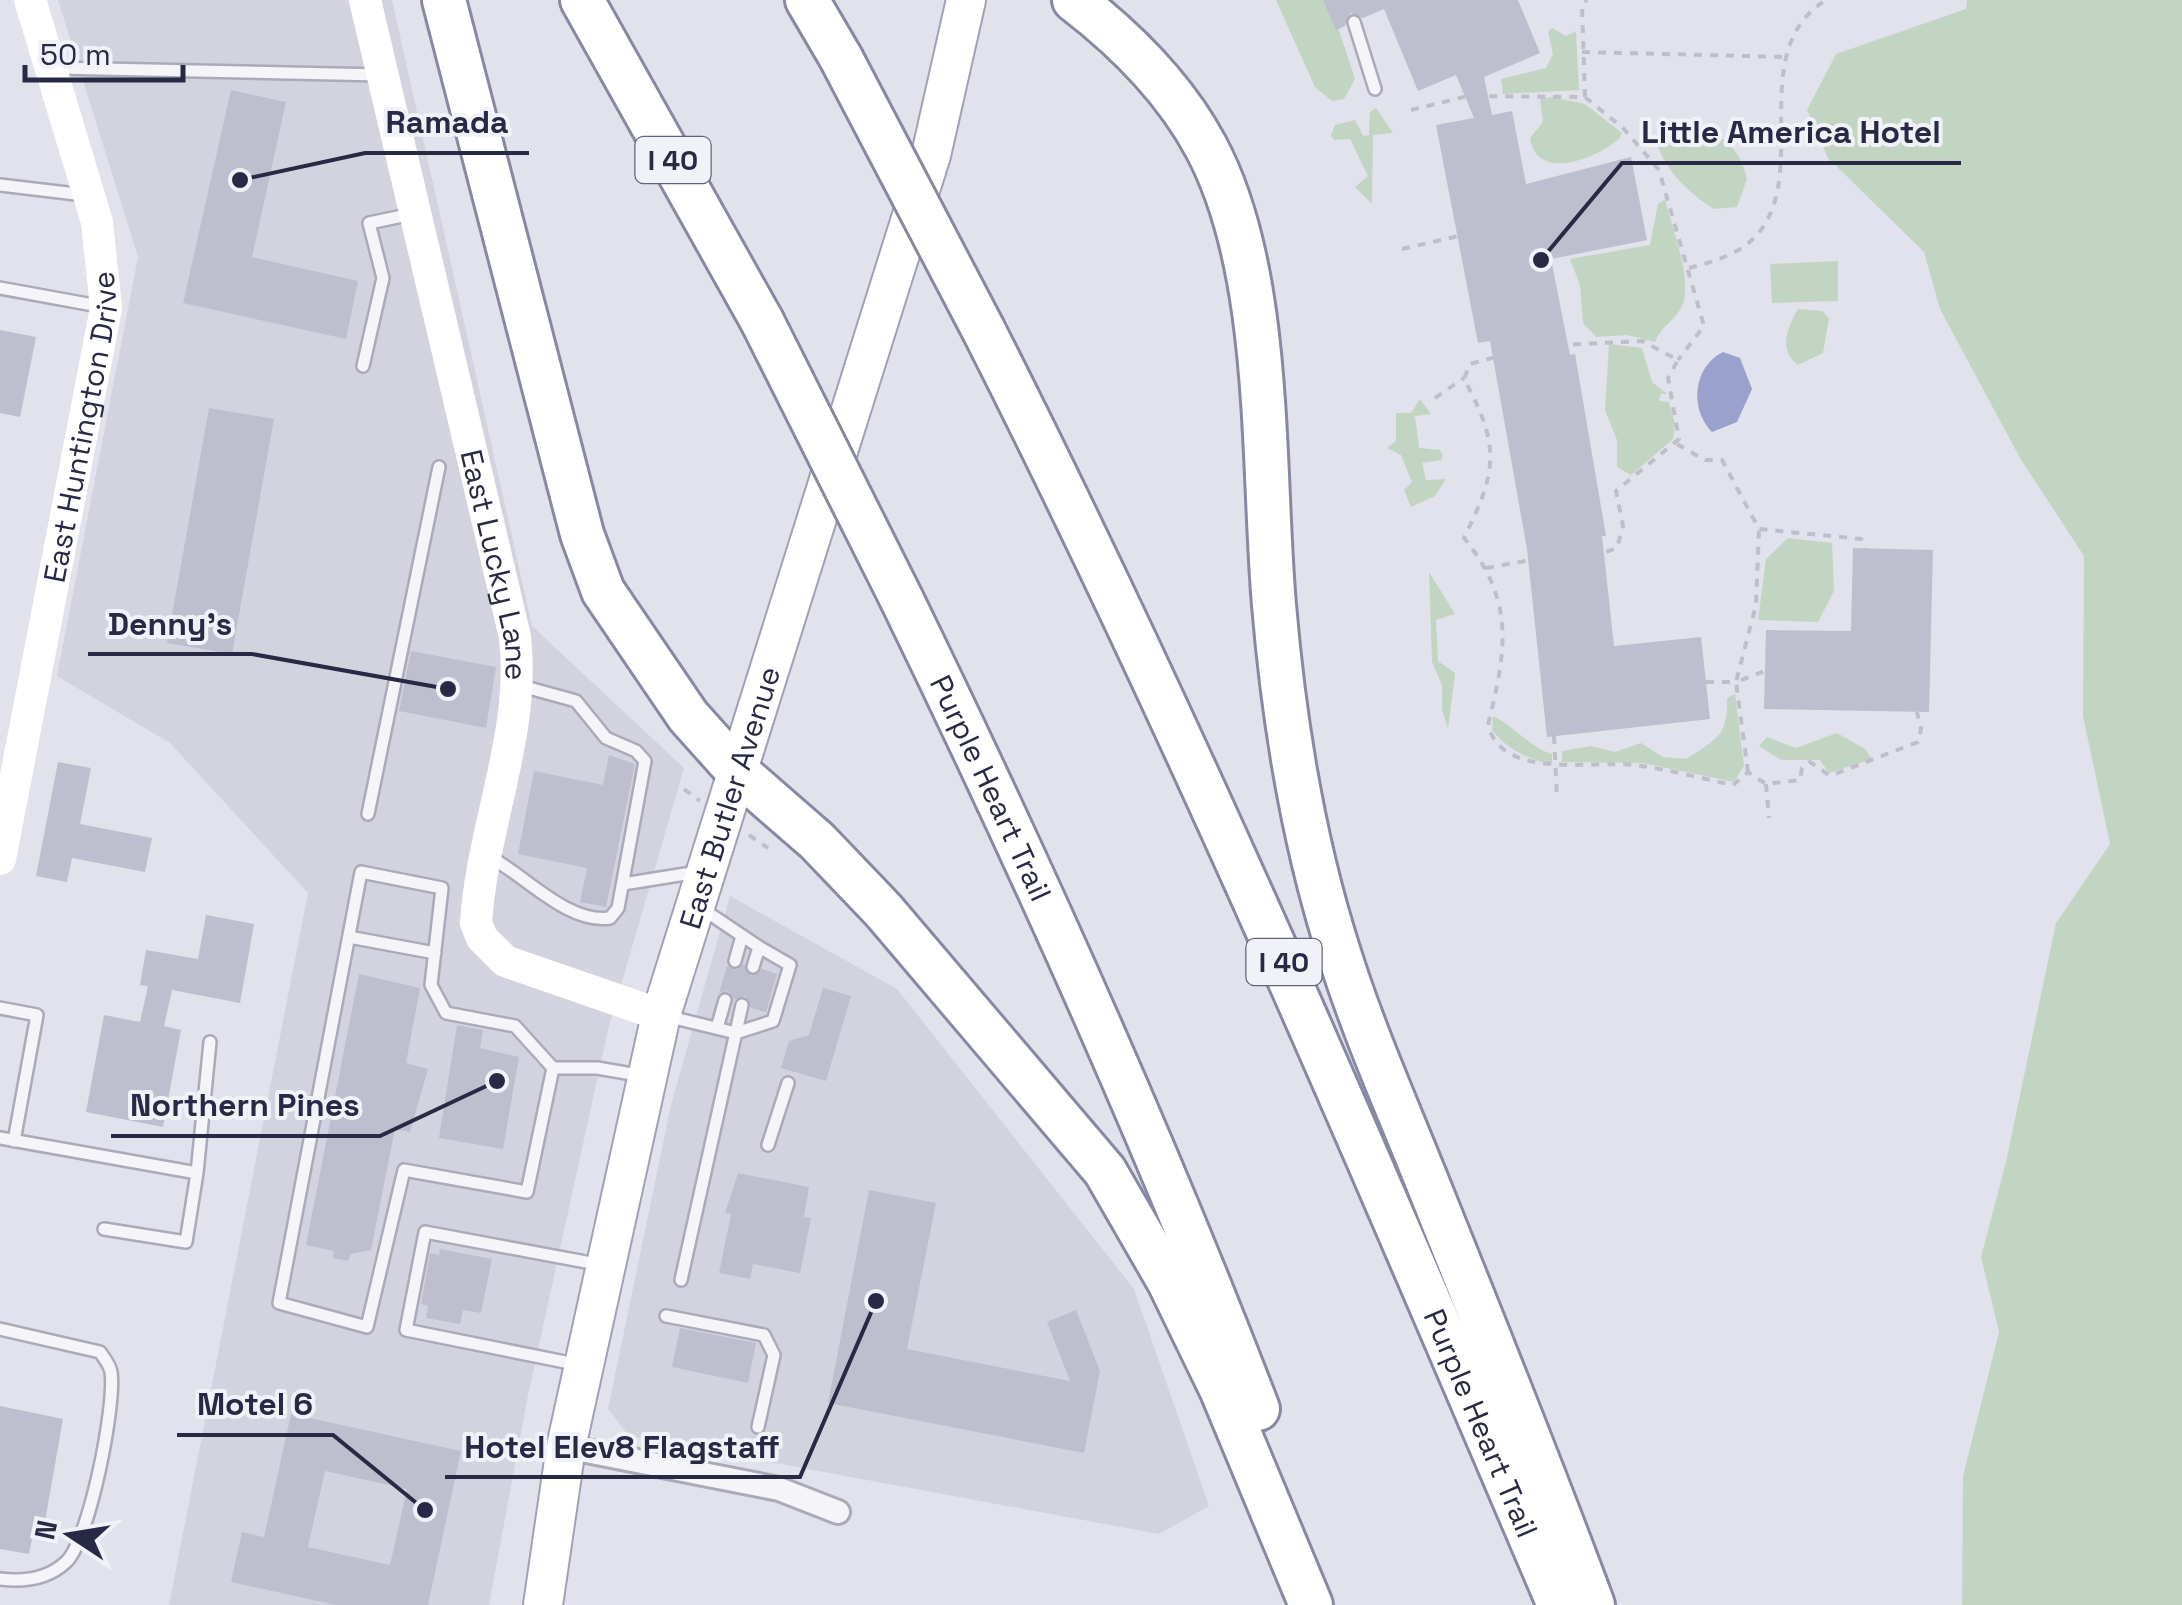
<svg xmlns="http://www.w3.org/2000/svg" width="2182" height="1605" font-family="'Space Grotesk',sans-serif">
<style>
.built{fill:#d3d3e0}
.green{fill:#c2d5c3}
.water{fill:#9aa1cd}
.building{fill:#bebece;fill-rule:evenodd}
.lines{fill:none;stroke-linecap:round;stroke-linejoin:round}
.lane-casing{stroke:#aaaab9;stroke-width:16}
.street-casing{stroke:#aaaab9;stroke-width:28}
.primary-casing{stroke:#a0a1b7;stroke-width:42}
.highway-casing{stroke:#8789a2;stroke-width:48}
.path{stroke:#bfbfca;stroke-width:4;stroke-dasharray:8 8;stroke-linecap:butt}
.lane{stroke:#f4f4f9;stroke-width:11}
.street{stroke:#f4f4f9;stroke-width:22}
.secondary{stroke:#fff;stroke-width:32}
.primary{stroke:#fff;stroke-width:38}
.highway{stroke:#fff;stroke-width:42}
.highway-bridge-casing{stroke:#8789a2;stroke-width:48;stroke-linecap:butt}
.highway-bridge{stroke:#fff;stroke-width:42}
.labels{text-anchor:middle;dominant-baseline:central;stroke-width:8;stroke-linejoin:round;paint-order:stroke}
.shield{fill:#f1f1f8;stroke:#64657a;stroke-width:2.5}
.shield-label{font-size:28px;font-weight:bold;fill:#282944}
.street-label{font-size:30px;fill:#282944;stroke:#f1f1f8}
.leader{fill:none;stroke:#282944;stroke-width:4}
.callout-dot{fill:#282944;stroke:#f1f1f8;stroke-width:4}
.callout-label{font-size:32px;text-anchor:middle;font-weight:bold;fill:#282944;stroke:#f1f1f8;stroke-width:8;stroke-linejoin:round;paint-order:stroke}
</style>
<rect width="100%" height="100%" fill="#e1e2eb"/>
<path class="built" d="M58 0H392L532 626 684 768 608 1030 528 1395 489 1605H169L308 893 170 743 57 676 138 257Z
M730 896 897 989 1134 1289 1209 1506 1159 1534 629 1436 608 1409 671 1105Z"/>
<path class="green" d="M1276 0H1329L1355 79 1344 99 1332 101 1315 87Z
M1967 0H2182V1605H1962L1963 1476 1999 1332 1981 1257 2006 1162 2056 923 2110 844 2083 716 2084 556 2020 458 1940 309 1924 252 1828 158 1807 110 1836 54 1966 9Z
M1552 28 1566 36 1576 31 1579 90 1503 94 1501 79 1546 68 1553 54 1548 32Z
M1552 97 1585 104 1622 133 1620 138C1599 157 1537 184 1530 138L1543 122 1540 99Z
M1376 108 1393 133 1373 135 1372 204 1355 187 1368 176 1350 139 1334 140 1331 135 1335 125 1355 120 1363 136 1369 135 1370 112Z
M1669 125C1706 125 1739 138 1747 179L1737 207 1714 209C1689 194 1660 165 1655 136Z
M1665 199C1671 227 1696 285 1680 310 1671 323 1661 327 1655 342L1627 335 1596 337 1583 323 1580 285 1570 259 1650 245 1658 204Z
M1838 261V301L1772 303 1770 264Z
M1798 309 1822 311 1829 318 1823 353 1798 365C1778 351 1787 327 1798 309Z
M1609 344 1642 348 1652 382 1667 394H1661L1659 401 1669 402 1675 424 1673 439 1631 475 1617 467V440L1605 410Z
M1420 399 1431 414 1415 416 1419 448 1440 450 1443 455 1441 460 1422 463 1426 480 1446 479 1435 496 1411 507 1404 490 1412 482 1401 455 1387 448 1396 441V413H1411Z
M1788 538 1832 543 1834 591 1818 622 1758 620 1766 559Z
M1429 572 1455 614 1436 620 1438 661 1455 673 1448 729 1442 710V685L1432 662Z
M1735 694 1744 766 1734 782 1643 763 1562 762V751L1591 746 1615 752 1641 743 1663 757 1686 759C1717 739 1728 736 1727 698Z
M1493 716C1512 725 1533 749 1552 754V764C1528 760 1507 749 1492 730Z
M1837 733 1865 749 1872 759 1829 773 1820 760H1781L1759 746 1767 737 1796 748Z"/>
<path class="water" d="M1723 352 1740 358 1752 389 1737 422 1712 432C1689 409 1693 367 1723 352Z"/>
<path class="building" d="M1323 0H1518L1540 53 1484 77 1492 115 1512 111 1526 184 1631 157 1647 240 1551 259 1570 355 1575 354 1606 536H1602L1614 646 1701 637 1710 719 1547 737 1527 549 1490 341 1478 343 1436 125 1474 118 1456 75 1418 91 1384 9 1363 18 1350 13 1345 26 1336 30Z
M231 90 286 102 252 257 358 281 346 339 183 303Z
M0 330 36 337 20 417 0 413Z
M209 408 274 419 232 654 167 643Z
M1853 548 1933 550 1929 712 1764 709 1766 630 1851 631Z
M411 651 496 667 486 728 399 711Z
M609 755 635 764 606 907 580 902 587 868 518 854 534 771 603 785Z
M58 762 91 768 80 824 152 838 145 872 72 858 67 882 36 876Z
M206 915 254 924 240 1003 172 990 164 1026 181 1030 163 1127 86 1112 104 1015 140 1022 148 986 140 985 146 950 198 959Z
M744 964 751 976 762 969 777 974 766 1012 751 1008 745 996 734 1000 728 991 719 993 727 966 736 970Z
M359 974 420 988 406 1063 428 1069 410 1132 395 1129 371 1250 351 1254 348 1261 333 1258 334 1251 306 1245Z
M823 988 851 996 826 1081 781 1068 789 1041 809 1035Z
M457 1025 483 1030 480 1048 519 1057 503 1149 439 1138Z
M738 1173 809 1187 804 1217 811 1218 800 1273 753 1264 750 1279 719 1273 731 1214 725 1213Z
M869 1190 936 1203 907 1349 1070 1381 1047 1322 1076 1310 1100 1371 1084 1453 828 1403Z
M440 1249 492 1259 481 1313 463 1310 460 1324 426 1318 428 1306 421 1304 430 1253 439 1255Z
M680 1328 756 1343 748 1383 672 1367Z
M0 1406 63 1419 45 1521 36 1519 29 1554 0 1549Z
M291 1414 461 1451 428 1605H336L231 1582 242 1532 264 1537ZM325 1471 407 1489 390 1565 308 1547Z"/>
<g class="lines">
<defs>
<path id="lane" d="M1354 22 1375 89
M55 68 381 75
M0 185 84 195
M0 288 104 307
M363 366 383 278 369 223 412 214
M368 814 439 467
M488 856C524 874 567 924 610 918L618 908 645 761 636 751 606 738 576 701 518 685
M623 884 698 872
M701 908 759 947 753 967
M349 937 435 953
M735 961 742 936
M0 1008 37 1015 14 1141
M666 1016 736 1033 773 1021 790 965 759 947
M717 1028 725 1000
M553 1068 515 1026 446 1013 431 985 442 888 361 872 279 1303 367 1327 404 1170 527 1192 553 1068H597L644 1076
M0 1138 197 1173 210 1042
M768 1145 788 1083
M104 1229 186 1242 197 1173
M681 1280 742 1005
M666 1316 764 1335 774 1355 758 1427
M0 1329 100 1352C104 1358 110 1365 111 1372 116 1405 89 1541 66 1562 48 1579 24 1582 0 1579
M580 1365 406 1330 425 1232 602 1265"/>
<path id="street" d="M566 1447 779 1489 838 1512"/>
<g id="primary">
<path id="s3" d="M543 1605 566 1447 661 1015 931 155 966 0"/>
</g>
<g id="highway">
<path d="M444 0 582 534 603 591 688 716 740 774 817 841 883 910 1105 1171 1169 1282 1221 1389 1311 1605"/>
<path d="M582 0 762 321"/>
<path d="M807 0 841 58"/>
<path d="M1074 0C1126 40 1175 89 1206 147 1273 272 1262 465 1274 605 1284 723 1303 841 1339 953 1363 1030 1396 1104 1426 1179 1483 1321 1540 1462 1593 1605"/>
<path id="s4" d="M984 331C1195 747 1376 1176 1559 1605"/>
<path id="s5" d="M902 600C1031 865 1152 1133 1258 1409"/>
</g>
</defs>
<use href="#lane" class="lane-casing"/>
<use href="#street" class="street-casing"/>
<use href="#primary" class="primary-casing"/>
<use href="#highway" class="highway-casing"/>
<path class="path" d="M1582 52 1786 57
M1585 97 1582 5 1587 0
M1411 110 1468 96 1585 97 1624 129 1659 170 1704 326 1678 360
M1402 249 1511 224 1509 216
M1689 268C1708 263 1730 257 1746 245 1820 188 1739 54 1826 0
M1541 346 1642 341 1678 360 1668 378 1679 439 1616 491 1623 526 1617 548 1600 554 1571 553
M1525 349 1470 364 1464 379C1501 447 1497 471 1464 538 1516 602 1506 651 1488 725 1502 781 1594 760 1634 765 1667 769 1700 778 1733 785L1748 772 1766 784 1800 780 1802 768 1810 762 1829 775 1835 774 1918 742 1921 729 1917 712
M1435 398 1464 378
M1677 444 1705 460H1722L1759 529 1861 539 1865 549
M1486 568 1554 556
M1706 682H1736L1756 605 1759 529
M1554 736 1557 799
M1748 772 1736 682 1765 671
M1766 784 1769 818
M684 789 700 801
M749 835 768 848"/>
<use href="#lane" class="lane"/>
<use href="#street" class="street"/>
<g class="secondary">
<path id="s1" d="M365 0 515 637C526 734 482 827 476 923L482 938 505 961 661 1015"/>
<path id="s2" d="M0 859 106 308 97 222 30 0"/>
</g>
<use href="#primary" class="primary"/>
<use href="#highway" class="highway"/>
<defs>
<path id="highway-bridge" d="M841 58 984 331
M762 321 902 600"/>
</defs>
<use href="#highway-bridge" class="highway-bridge-casing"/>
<use href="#highway-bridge" class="highway-bridge"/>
</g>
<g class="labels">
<g class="shield">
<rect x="635.5" y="137" width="75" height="46" rx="8"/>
<rect x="1246.5" y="939" width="75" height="46" rx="8"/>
</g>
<g class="shield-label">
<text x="673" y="160">I 40</text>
<text x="1284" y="962">I 40</text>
</g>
<g class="street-label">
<text stroke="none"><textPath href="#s2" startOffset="440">East Huntington Drive</textPath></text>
<text stroke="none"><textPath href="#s1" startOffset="580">East Lucky Lane</textPath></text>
<text stroke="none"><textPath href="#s5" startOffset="208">Purple Heart Trail</textPath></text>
<text stroke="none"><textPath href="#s3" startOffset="830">East Butler Avenue</textPath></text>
<text stroke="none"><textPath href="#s4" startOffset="1200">Purple Heart Trail</textPath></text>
</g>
</g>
<path class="leader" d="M240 180L365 153H529M1541 260L1622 163H1961M448 689L252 654H88M497 1081L380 1136H111M425 1510L333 1435H177M876 1301L800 1477H445"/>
<g class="callout-dot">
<circle cx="240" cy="180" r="10"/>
<circle cx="1541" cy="260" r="10"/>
<circle cx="448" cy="689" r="10"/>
<circle cx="497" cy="1081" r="10"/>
<circle cx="425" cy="1510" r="10"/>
<circle cx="876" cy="1301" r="10"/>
</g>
<g class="callout-label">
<text x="447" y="133">Ramada</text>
<text x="1791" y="143">Little America Hotel</text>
<text x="170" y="635">Denny's</text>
<text x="245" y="1116">Northern Pines</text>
<text x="255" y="1415">Motel 6</text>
<text x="622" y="1458">Hotel Elev8 Flagstaff</text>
</g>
<g transform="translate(70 1535) rotate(282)" stroke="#f1f1f8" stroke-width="8" paint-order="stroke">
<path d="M0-8L18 38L0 25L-18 38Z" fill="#282944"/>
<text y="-15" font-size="28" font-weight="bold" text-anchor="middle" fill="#282944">N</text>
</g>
<path d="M25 65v15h158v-15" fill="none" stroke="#282944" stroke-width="5"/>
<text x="40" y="65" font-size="30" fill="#282944" stroke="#f1f1f8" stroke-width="8" paint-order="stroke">50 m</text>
</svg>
